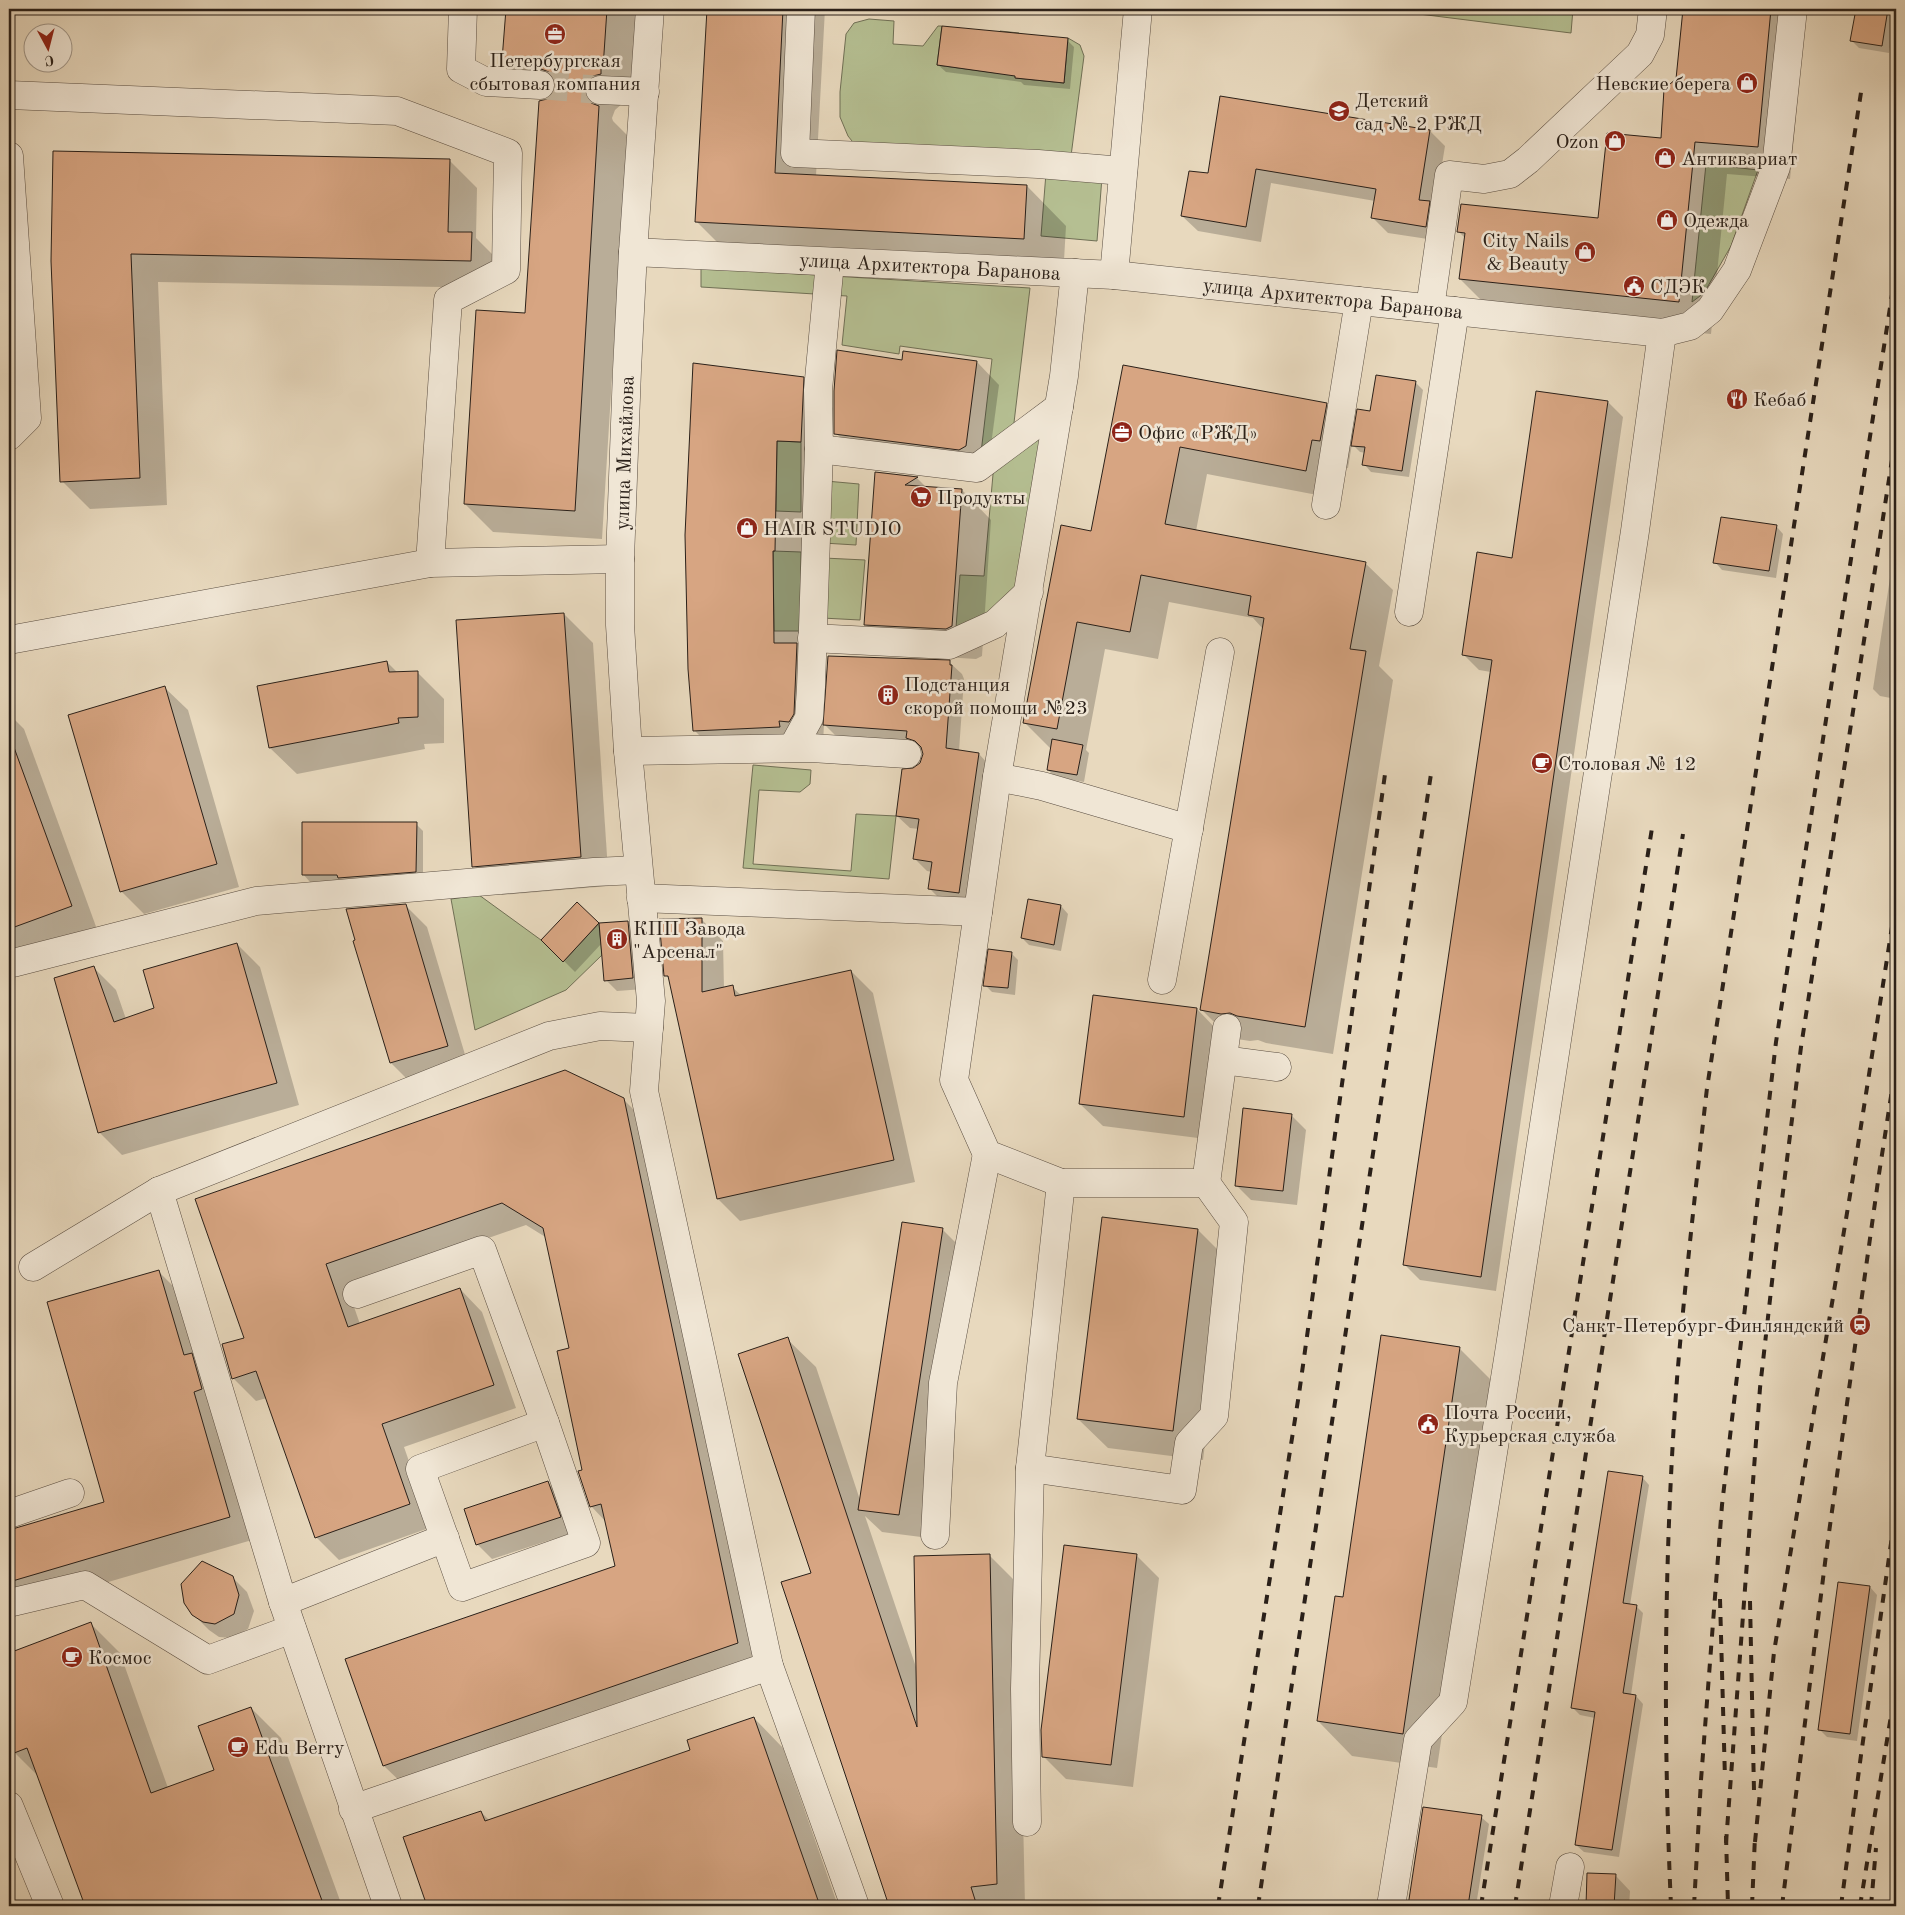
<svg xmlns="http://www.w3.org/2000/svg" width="1905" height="1915" viewBox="0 0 1905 1915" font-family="'Old Standard TT',serif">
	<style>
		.green { fill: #b5bf92; stroke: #707056 }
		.shadow { fill: #0003 }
		.building { fill: #d7a582; stroke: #2a2019 }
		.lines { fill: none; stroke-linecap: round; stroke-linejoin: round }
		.minor-tunnel { stroke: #c2b49d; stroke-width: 28; stroke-dasharray: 28 14; stroke-linecap: butt }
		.minor-casing { stroke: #5a4e42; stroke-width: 29 }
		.minor { stroke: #f0e6d5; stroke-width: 28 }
		.rail { stroke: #2a2019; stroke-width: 4; stroke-dasharray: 9 9; stroke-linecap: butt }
		.labels { text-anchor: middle; stroke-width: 5; stroke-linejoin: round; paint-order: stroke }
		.poi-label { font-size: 20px; fill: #2a2019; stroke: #f0e6d5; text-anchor: start }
		.street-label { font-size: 20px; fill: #2a2019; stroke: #f0e6d5 }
	</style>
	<rect width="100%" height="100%" fill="#e8d9be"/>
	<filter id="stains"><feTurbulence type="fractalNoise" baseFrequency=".004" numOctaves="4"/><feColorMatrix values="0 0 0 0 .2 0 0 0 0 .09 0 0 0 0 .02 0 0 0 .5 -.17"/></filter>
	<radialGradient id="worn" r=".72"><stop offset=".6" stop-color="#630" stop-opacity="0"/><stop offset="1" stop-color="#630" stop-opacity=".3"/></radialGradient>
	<g class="green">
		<path d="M1379 9H1573L1571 33Z"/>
		<path d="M869 19 894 21 893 44 923 46 938 26H942L937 65 996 73 1000 31 1019 33 1016 78 1064 83 1068 38 1080 45 1084 56 1071 156 856 146 848 136 840 117V92L846 34 854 23Z"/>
		<path d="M1706 164 1758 170 1731 246 1704 293 1692 302Z"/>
		<path d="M1046 173 1102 177 1097 241 1041 236Z"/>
		<path d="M701 268 1030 288 1013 431 981 453 992 359 900 346 899 354 842 345 847 296 701 287Z"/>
		<path d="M1045 431 1021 593 991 614 956 628 960 575 984 576 994 463Z"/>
		<path d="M777 441 801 442V512L776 511Z"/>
		<path d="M826 481 859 484 856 545 823 543Z"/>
		<path d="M773 551 801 552V631H774Z"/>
		<path d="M824 558 865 560 860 620 822 618Z"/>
		<path d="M753 765 811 770 810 784 800 792 759 790 753 864 851 871 856 814 896 816 889 879 743 868Z"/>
		<path d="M479 895 541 940 563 962 599 923 602 955 566 990 475 1030 451 899Z"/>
	</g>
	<g class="shadow">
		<path d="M507 9H637L631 96 615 110 612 118 613 121 627 135 602 539 493 532 465 504 526 315 548 100 554 95 556 89 531 87 503 59Z"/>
		<path d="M710 9H825L816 176 1027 186 1066 226 1063 278 736 261 696 221Z"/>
		<path d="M1684 9H1806L1790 179 1727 174 1711 334 1493 312 1460 279 1465 238 1458 231 1599 220 1662 139 1678 80Z"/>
		<path d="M1857 9H1896L1889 53 1859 48 1852 41Z"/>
		<path d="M1067 40 1074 47 1070 89 1024 85 1021 82 946 72 938 65Z"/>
		<path d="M1221 97 1430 131 1445 146 1435 208 1441 241 1388 233 1373 218 1375 201 1271 183 1261 242 1198 231 1182 216 1209 175Z"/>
		<path d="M9 135 31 429 9 432Z"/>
		<path d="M449 160 477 188 476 238 499 261V288L158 282 167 505 90 509 62 481 52 261Z"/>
		<path d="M903 361 977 362 999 385 988 468 858 456 836 433Z"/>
		<path d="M1124 366 1326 404 1355 433 1371 413 1415 382 1423 390 1409 477 1371 472 1364 464 1366 453 1360 452 1352 444 1348 468 1339 467 1333 498 1207 474 1196 531 1365 563 1393 590 1379 666 1393 680 1333 1054 1266 1043 1258 1040 1250 1041 1230 1038 1202 1010 1263 629 1253 618 1169 602 1158 659 1105 649 1086 750 1089 753 1084 782 1055 777 1048 770 1052 750 1024 722 1092 533Z"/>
		<path d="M803 378 833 408 831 471 803 651 828 676 949 662 962 674 964 679 959 751 979 754 991 767 971 905 942 901 929 888 932 872 927 871 915 859 919 829 910 828 897 816 915 769 921 764 924 756 923 751 911 742 837 737 824 724 823 744 724 760 694 730 686 535Z"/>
		<path d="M1608 402 1623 417 1496 1291 1420 1280 1405 1265 1491 672 1479 670 1464 655 1513 559Z"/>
		<path d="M877 473 917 478 927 488 962 490 991 520 982 656 976 659 895 654 866 625Z"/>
		<path d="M1776 526 1783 534 1776 578 1722 570 1715 562Z"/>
		<path d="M1896 539V699L1880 696 1873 689Z"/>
		<path d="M564 614 593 643 609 886 502 895 474 866Z"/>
		<path d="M387 662 398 673 417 672 444 699V743L424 744 425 749 297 774 270 748Z"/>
		<path d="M165 688 188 710 239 887 144 914 121 891Z"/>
		<path d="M9 714 24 729 98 932 9 965Z"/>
		<path d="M416 824 423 831V878L310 882 303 874Z"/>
		<path d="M577 904 599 925 627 922 638 933 644 989 617 991 606 980 602 943 575 972 543 940Z"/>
		<path d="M405 905 427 927 469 1068 413 1085 391 1063Z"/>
		<path d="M1061 906 1068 914 1061 951 1029 945 1022 938Z"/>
		<path d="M701 919 723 941 724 989 732 987 742 996 851 971 873 993 915 1182 740 1221 718 1199 670 980 666 975Z"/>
		<path d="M237 944 260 967 299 1105 122 1155 100 1133 55 978 93 967 116 990 126 1019 156 1009Z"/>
		<path d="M1011 953 1018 960 1015 995 992 992 985 985Z"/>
		<path d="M1197 1009 1219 1032 1206 1139 1103 1126 1080 1104Z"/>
		<path d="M623 1099 646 1122 760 1665 407 1788 384 1766 346 1660 616 1567 606 1522 591 1506 583 1471 570 1349 547 1238 526 1225 347 1287 360 1324 460 1289 482 1312 516 1408 404 1447 432 1527 339 1560 316 1537 267 1398 256 1401 233 1378 246 1339 197 1199Z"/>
		<path d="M1291 1115 1306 1130 1297 1205 1251 1200 1236 1185Z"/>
		<path d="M942 1229 965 1252 921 1537 882 1532 865 1516 917 1670 989 1555 1018 1584 1025 1906H890L783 1583 812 1574 787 1339 816 1367 860 1500Z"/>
		<path d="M1198 1230 1228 1260 1203 1460 1108 1448 1078 1419Z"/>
		<path d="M158 1271 181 1294 252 1540 9 1611V1531L106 1503Z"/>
		<path d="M1459 1348 1494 1383 1437 1768 1352 1756 1318 1721 1344 1598Z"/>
		<path d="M1642 1477 1649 1485 1630 1605 1636 1606 1643 1613 1631 1695 1636 1696 1643 1704 1619 1857 1584 1852 1576 1845 1595 1718 1580 1715 1573 1708Z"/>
		<path d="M548 1483 563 1498 575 1532 492 1559 477 1544Z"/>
		<path d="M1136 1555 1159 1578 1133 1787 1066 1779 1043 1756Z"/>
		<path d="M232 1577 247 1592 254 1611 248 1629 231 1638 219 1637 209 1630 193 1614Z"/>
		<path d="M1870 1587 1877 1595 1857 1741 1827 1737 1820 1730Z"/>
		<path d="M90 1623 120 1653 168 1788 215 1770 251 1708 281 1738 342 1906H86L39 1777 14 1752 9 1737V1654Z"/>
		<path d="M754 1718 783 1748 838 1906H428L405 1838 481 1812 490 1821 692 1751Z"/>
		<path d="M1424 1808 1481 1817 1489 1824 1476 1906H1409Z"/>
		<path d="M1588 1874 1615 1875 1630 1891 1629 1906H1587Z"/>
	</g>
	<g class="building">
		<path d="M506 9H607L603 68H601V74L593 76 587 81 584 89 586 98 591 103 599 106 575 511 464 504 476 310 525 313 539 101 547 99 553 94 556 86 554 78 549 72 541 69 542 63 502 60Z"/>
		<path d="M707 9H783L775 173 1027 185 1024 239 695 222Z"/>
		<path d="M1683 9H1771L1758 147 1695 142 1679 302 1459 279 1465 233 1457 232 1461 204 1598 218 1607 133 1661 138 1664 89 1676 79Z"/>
		<path d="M1856 9H1888L1882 46 1850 41Z"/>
		<path d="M942 26 1068 38 1064 83 1015 78V76L937 65Z"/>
		<path d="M1220 96 1430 130 1419 200 1430 201 1426 227 1371 218 1376 189 1256 169 1246 227 1181 216 1189 171 1208 173Z"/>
		<path d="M53 151 450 159 448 232H472L471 261 131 254 140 478 60 482 51 261Z"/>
		<path d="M837 350 902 360 903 351 977 361 966 446 959 450 834 434V391Z"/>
		<path d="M693 363 804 377 801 442 777 441 775 551H773L774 643H797L794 714 789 722 779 721 780 727 693 731 688 669 685 535Z"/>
		<path d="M1123 365 1327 403 1320 441 1312 440 1306 471 1180 447 1165 524 1366 562 1350 649 1366 651 1305 1027 1237 1016 1230 1013 1221 1014 1200 1010 1264 618 1248 615 1251 596 1141 575 1130 632 1077 622 1057 729 1023 723 1061 525 1091 531Z"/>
		<path d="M1376 375 1416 381 1402 471 1362 465 1365 447 1351 446 1357 409 1370 411Z"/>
		<path d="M1536 391 1608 401 1481 1277 1403 1265 1492 660 1462 655 1477 552 1512 558Z"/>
		<path d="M875 472 918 477 905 485 962 489 952 626 946 629 864 625Z"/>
		<path d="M1721 517 1777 525 1769 571 1713 563Z"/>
		<path d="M564 613 581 857 472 867 456 620Z"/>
		<path d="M828 656 950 660V665H952L946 748 979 753 959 893 928 889 932 862 913 859 919 819 896 816 902 769 913 768 920 763 923 754 921 747 915 741 906 738 907 731 823 725Z"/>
		<path d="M387 661 389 672 418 671V717L398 718 399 723 269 748 257 686Z"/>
		<path d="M165 686 217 864 120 892 68 715Z"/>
		<path d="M1052 739 1083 745 1077 775 1047 770Z"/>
		<path d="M12 742 72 906 9 929V743Z"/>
		<path d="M302 822H417L416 872 338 878 337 875H302Z"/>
		<path d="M1028 899 1061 905 1054 945 1021 938Z"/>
		<path d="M577 902 599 923 628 921 633 978 604 981 599 923 563 962 541 940Z"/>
		<path d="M406 904 448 1046 390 1063 353 941 355 940 346 909Z"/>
		<path d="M702 918V992L733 985 735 996 851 970 894 1160 717 1199 668 976H664L659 919Z"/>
		<path d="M237 943 277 1083 98 1133 54 978 94 966 114 1022 154 1008 143 970Z"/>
		<path d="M988 949 1012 952 1008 988 983 986Z"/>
		<path d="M1093 995 1197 1008 1184 1117 1079 1104Z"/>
		<path d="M565 1070 624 1098 738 1643 383 1766 345 1659 615 1566 601 1504 590 1507 578 1471 582 1470 557 1351 569 1348 543 1228 502 1203 326 1264 348 1327 460 1288 494 1385 382 1424 410 1504 315 1538 256 1371 232 1379 222 1344 244 1338 195 1199Z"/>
		<path d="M1243 1108 1292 1114 1283 1191 1235 1186Z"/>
		<path d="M1102 1217 1198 1229 1173 1431 1077 1419Z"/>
		<path d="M902 1222 943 1228 899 1515 858 1510Z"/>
		<path d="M159 1270 184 1355 192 1353 202 1389 194 1392 230 1517 9 1582V1530L104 1502 47 1302Z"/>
		<path d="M1381 1335 1460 1347 1403 1734 1317 1721 1335 1596 1343 1597Z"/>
		<path d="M788 1337 917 1727 914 1556 990 1554 997 1884 971 1887 977 1906H889L781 1582 811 1573 738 1354Z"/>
		<path d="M1608 1471 1643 1476 1623 1603 1637 1605 1623 1693 1636 1695 1612 1850 1575 1845 1595 1712 1571 1708Z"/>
		<path d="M548 1481 561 1517 476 1545 464 1509Z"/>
		<path d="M1064 1545 1137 1554 1111 1765 1042 1757 1041 1730Z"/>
		<path d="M202 1561 233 1576 239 1595 234 1614 215 1624 203 1622 192 1615 184 1603 181 1584Z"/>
		<path d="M1838 1582 1870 1586 1850 1734 1818 1730Z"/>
		<path d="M91 1622 151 1793 214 1770 198 1726 251 1707 324 1906H85L27 1748 9 1755V1653Z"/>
		<path d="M754 1717 820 1906H427L403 1837 481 1811 485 1821 690 1750 687 1740Z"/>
		<path d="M1423 1807 1482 1815 1468 1906H1408Z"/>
		<path d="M1587 1873 1616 1874 1614 1906H1586Z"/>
	</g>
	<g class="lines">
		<path class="minor-tunnel" d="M540 85 600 90"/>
		<g class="minor-casing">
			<g id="minor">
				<path d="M463 9 461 69 486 82 540 85"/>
				<path d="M650 9 633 252 627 370 620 559V625L628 751 651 1001 644 1091 769 1666 855 1906"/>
				<path d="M801 9 795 153 1038 164 1123 171"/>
				<path d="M600 90 645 92"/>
				<path d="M9 95 397 111 508 153 506 270 448 300 430 563"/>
				<path d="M9 156 27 418 9 436"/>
				<path d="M633 252 1114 275 1662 333 1690 326 1710 310 1737 270 1776 167 1793 9"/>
				<path d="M1114 275 1138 9"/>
				<path d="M1430 308 1449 175 1484 179 1510 174 1528 160 1640 54 1650 35 1653 9"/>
				<path d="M819 449 977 468 1059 407"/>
				<path d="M1326 505 1359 301"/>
				<path d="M1409 612 1455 311"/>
				<path d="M812 638 949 645 995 624 1029 592"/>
				<path d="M9 640 430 563 620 559"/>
				<path d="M793 747 809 718 811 687 819 449 818 390 830 262"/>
				<path d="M628 751 811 748 907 754"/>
				<path d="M997 777 1042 786 1189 829"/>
				<path d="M641 898 978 912 997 777 1064 376 1075 273"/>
				<path d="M978 912 954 1080 987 1154 1061 1183H1206L1234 1222 1214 1416 1189 1443 1182 1490 1030 1468"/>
				<path d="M13 963 256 901 594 872 638 870"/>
				<path d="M1162 980 1220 652"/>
				<path d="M1223 1060 1277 1067"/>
				<path d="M1206 1183 1227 1028"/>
				<path d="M159 1191 283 1602 388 1906"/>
				<path d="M33 1267 159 1191 549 1036 600 1026 649 1028"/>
				<path d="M357 1294 482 1250 545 1423"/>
				<path d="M545 1423 586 1543 462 1587 420 1469Z"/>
				<path d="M9 1514 70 1493"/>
				<path d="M935 1535 943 1383 987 1154"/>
				<path d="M283 1602 445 1538"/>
				<path d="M9 1603 85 1585 208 1660 292 1629"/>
				<path d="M9 1806 50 1906"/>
				<path d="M353 1809 769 1666"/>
				<path d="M1027 1822 1025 1689 1030 1468 1061 1183"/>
				<path d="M1391 1906 1418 1740 1453 1702 1509 1353 1635 531 1662 333"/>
				<path d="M1563 1906 1570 1867"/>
			</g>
		</g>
		<use href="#minor" class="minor"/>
		<g class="rail">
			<path d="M1720 1599 1725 1779"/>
			<path d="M1750 1601 1754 1791"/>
			<path d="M1726 1836 1728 1906"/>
			<path d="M1755 1842 1774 1652 1854 1171 1896 901"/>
			<path d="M1726 1843 1760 1388 1774 1264 1801 1047 1896 434"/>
			<path d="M1218 1906 1299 1394 1386 767"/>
			<path d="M1258 1906 1431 774"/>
			<path d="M1481 1906 1652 828"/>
			<path d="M1515 1906 1683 834"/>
			<path d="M1671 1906C1663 1731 1664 1554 1677 1379 1685 1282 1696 1185 1707 1088L1862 86"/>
			<path d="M1694 1906 1701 1780 1722 1505 1776 1042 1896 269"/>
			<path d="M1752 1906 1755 1836"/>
			<path d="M1782 1906 1827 1547 1879 1174 1896 1064"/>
			<path d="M1841 1906 1861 1755 1896 1508"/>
			<path d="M1860 1906 1896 1685"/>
			<path d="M1871 1906 1876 1848"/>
		</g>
	</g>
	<defs>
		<g id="office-disc" transform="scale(1.125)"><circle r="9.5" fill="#8f2418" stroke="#f0e6d5"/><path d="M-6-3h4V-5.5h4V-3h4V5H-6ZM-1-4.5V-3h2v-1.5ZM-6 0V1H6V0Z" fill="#fff"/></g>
		<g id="shop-disc" transform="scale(1.125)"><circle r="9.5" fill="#8f2418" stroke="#f0e6d5"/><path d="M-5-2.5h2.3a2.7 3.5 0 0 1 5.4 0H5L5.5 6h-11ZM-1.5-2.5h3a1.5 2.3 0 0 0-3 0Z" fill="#fff"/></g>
		<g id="school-disc" transform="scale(1.125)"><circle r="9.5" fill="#8f2418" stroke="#f0e6d5"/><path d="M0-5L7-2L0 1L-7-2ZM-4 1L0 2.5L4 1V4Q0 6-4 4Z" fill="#fff"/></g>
		<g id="civic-disc" transform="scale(1.125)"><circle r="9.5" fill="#8f2418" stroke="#f0e6d5"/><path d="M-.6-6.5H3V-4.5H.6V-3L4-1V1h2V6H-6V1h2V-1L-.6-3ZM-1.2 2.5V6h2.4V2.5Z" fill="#fff"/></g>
		<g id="restaurant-disc" transform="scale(1.125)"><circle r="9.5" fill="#8f2418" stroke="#f0e6d5"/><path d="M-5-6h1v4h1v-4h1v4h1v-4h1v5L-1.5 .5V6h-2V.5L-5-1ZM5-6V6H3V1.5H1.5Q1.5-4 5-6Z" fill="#fff"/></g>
		<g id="supermarket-disc" transform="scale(1.125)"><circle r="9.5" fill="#8f2418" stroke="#f0e6d5"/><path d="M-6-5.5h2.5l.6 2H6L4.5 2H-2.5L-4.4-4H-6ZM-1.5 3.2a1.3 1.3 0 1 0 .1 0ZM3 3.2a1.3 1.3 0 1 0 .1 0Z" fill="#fff"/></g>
		<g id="building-disc" transform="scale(1.125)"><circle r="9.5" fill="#8f2418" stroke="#f0e6d5"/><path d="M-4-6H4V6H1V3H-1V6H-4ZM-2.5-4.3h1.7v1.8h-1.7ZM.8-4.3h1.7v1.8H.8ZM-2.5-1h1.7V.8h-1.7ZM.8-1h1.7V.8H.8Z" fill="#fff"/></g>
		<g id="cafe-disc" transform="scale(1.125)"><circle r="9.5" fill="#8f2418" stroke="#f0e6d5"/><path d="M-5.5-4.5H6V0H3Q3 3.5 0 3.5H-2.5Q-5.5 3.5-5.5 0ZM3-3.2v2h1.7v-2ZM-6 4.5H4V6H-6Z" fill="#fff"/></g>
		<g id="station-disc" transform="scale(1.125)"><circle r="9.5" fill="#8f2418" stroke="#f0e6d5"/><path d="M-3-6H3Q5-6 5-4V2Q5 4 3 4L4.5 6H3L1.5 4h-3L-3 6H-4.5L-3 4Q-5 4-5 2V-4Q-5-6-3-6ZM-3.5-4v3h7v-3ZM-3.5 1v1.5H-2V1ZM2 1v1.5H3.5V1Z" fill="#fff"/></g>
	</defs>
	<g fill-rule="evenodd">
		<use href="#office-disc" x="555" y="34"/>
		<use href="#shop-disc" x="1747" y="83"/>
		<use href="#school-disc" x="1339" y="111"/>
		<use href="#shop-disc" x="1615" y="141"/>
		<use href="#shop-disc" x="1665" y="158"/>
		<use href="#shop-disc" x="1667" y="220"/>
		<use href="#shop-disc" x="1585" y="252"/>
		<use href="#civic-disc" x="1634" y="286"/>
		<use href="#restaurant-disc" x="1737" y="399"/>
		<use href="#office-disc" x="1122" y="432"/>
		<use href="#supermarket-disc" x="921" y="497"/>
		<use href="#shop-disc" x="747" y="528"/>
		<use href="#building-disc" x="888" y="695"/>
		<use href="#cafe-disc" x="1542" y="763"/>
		<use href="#building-disc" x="617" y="939"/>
		<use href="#station-disc" x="1860" y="1325"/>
		<use href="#civic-disc" x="1428" y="1424"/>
		<use href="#cafe-disc" x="72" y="1657"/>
		<use href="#cafe-disc" x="238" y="1747"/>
	</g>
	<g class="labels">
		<g class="poi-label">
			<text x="555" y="67" text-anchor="middle">Петербургская<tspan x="555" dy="23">сбытовая компания</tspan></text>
			<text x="1731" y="90" text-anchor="end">Невские берега</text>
			<text x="1355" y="107">Детский<tspan x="1355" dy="23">сад № 2 РЖД</tspan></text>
			<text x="1599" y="148" text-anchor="end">Ozon</text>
			<text x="1681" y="165">Антиквариат</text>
			<text x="1683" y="227">Одежда</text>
			<text x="1569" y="247" text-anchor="end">City Nails<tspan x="1569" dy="23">&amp; Beauty</tspan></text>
			<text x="1650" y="293">СДЭК</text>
			<text x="1753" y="406">Кебаб</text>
			<text x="1138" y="439">Офис «РЖД»</text>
			<text x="937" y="504">Продукты</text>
			<text x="763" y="535">HAIR STUDIO</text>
			<text x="904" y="691">Подстанция<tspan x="904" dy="23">скорой помощи №23</tspan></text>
			<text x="1558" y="770">Столовая № 12</text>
			<text x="633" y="935">КПП Завода<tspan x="633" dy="23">"Арсенал"</tspan></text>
			<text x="1844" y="1332" text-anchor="end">Санкт-Петербург-Финляндский</text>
			<text x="1444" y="1419">Почта России,<tspan x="1444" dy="23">Курьерская служба</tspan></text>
			<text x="88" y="1664">Космос</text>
			<text x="254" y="1754">Edu Berry</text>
		</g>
		<g class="street-label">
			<text transform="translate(930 266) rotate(3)" y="7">улица Архитектора Баранова</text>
			<text transform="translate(1333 298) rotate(6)" y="7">улица Архитектора Баранова</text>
			<text transform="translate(624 453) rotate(-88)" y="7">улица Михайлова</text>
		</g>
	</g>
	<rect width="1905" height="1915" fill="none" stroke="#e8d9be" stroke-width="30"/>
	<rect x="10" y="10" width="1885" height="1895" fill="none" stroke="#2a2019" stroke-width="2.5"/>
	<rect x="15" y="15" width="1875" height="1885" fill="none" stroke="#2a2019"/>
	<g transform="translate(48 48) rotate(173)"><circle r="24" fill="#f0e6d5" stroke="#a1978a"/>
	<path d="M0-4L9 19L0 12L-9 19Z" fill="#8f2418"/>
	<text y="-8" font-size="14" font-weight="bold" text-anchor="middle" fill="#2a2019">С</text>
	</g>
	<rect width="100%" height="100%" filter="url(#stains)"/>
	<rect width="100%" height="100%" fill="url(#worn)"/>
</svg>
